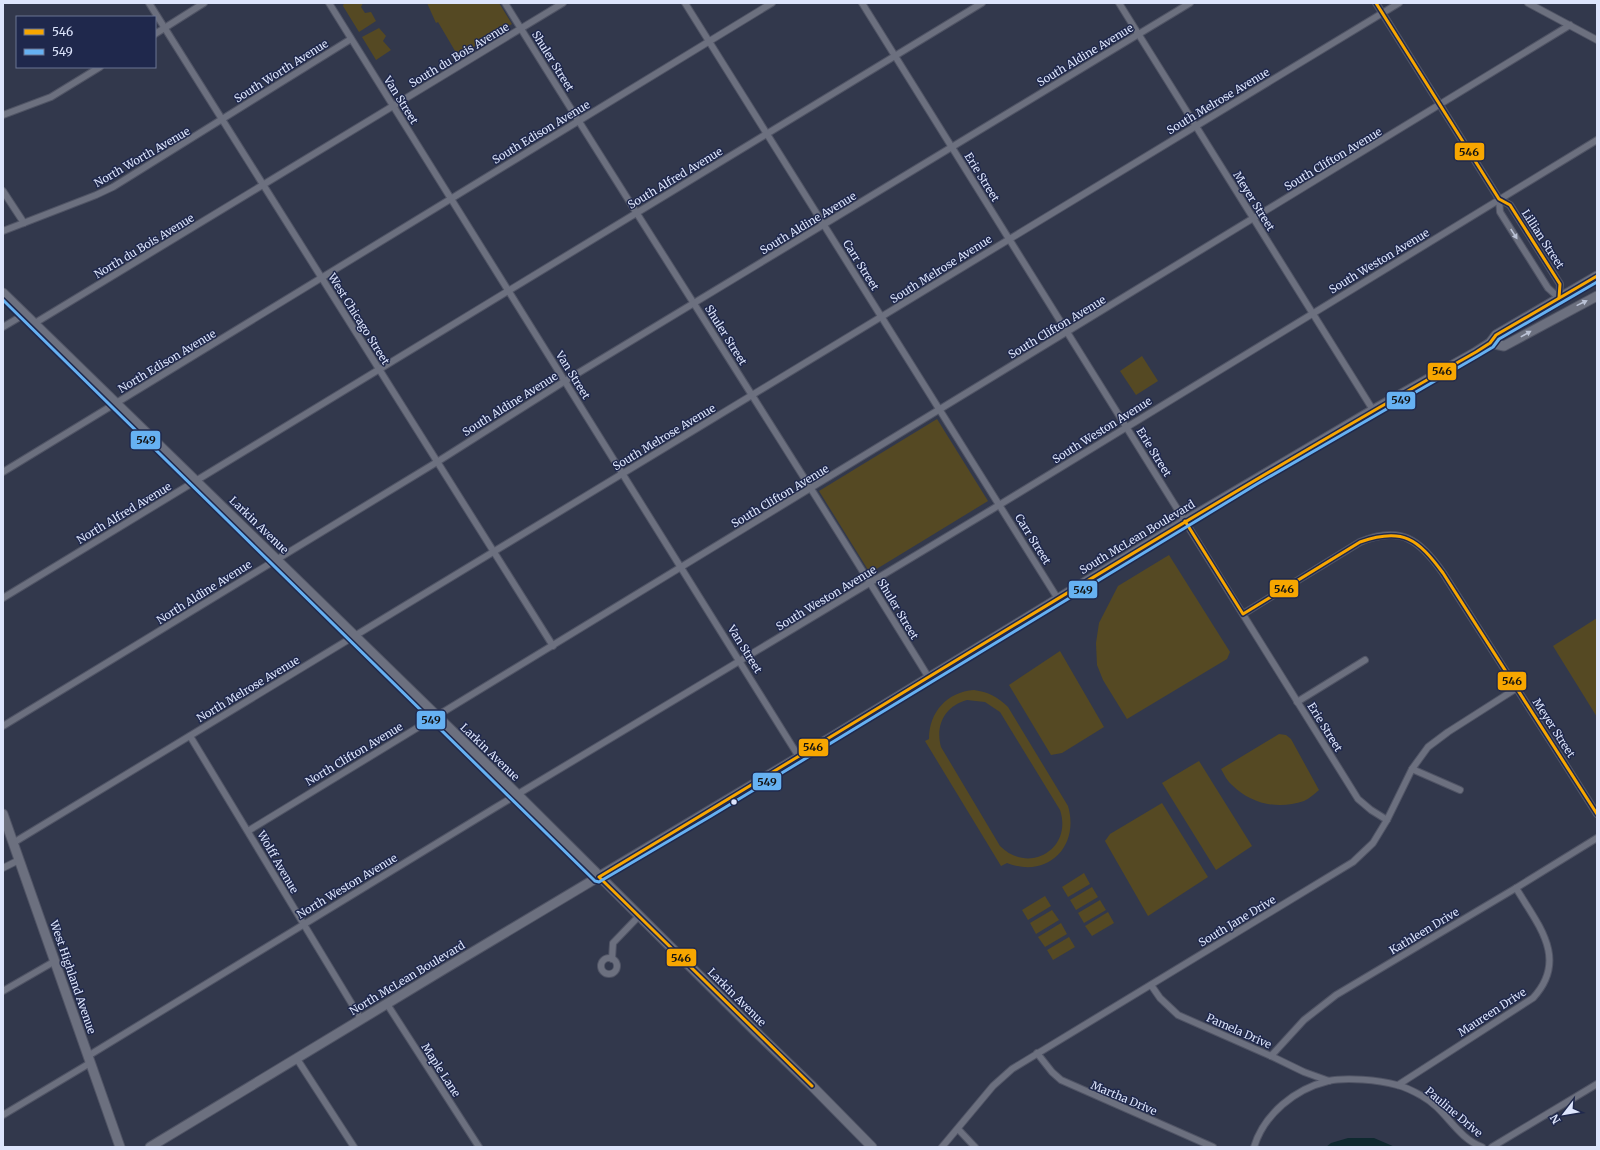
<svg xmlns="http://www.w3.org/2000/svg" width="1600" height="1150" viewBox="0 0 1600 1150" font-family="Merriweather,serif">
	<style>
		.green { fill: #554923; fill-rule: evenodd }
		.water { fill: #0f2930 }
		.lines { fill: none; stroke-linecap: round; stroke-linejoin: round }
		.minor-casing { stroke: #505465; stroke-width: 8 }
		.secondary-casing { stroke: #505465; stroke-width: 11 }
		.minor { stroke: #6c707f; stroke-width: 6 }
		.secondary { stroke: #6c707f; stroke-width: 9 }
		.bus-1-casing { stroke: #1f284c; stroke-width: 6 }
		.bus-2-casing { stroke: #1f284c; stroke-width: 6 }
		.bus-1 { stroke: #f7a600; stroke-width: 3 }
		.bus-2 { stroke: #66b1f2; stroke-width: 3 }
		.oneway { fill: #bbc2d6 }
		.bus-dot { fill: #dde5fc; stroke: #1f284c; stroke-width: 1.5 }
		.labels { text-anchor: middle; stroke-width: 3; stroke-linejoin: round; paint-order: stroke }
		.street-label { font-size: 11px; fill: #dde5fc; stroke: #1f284c }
		.line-badge { stroke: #1f284c; stroke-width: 1.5 }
		.pale-badge-label { font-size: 11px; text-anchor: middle; font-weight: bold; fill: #111 }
	</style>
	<rect width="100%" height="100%" fill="#32384c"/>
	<g class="green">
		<path d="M344 3H363L361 7 365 13 371 12 376 21 359 32 343 6Z"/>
		<path d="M427 3H499L512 24 458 56 438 22 436 23Z"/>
		<path d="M379 28 386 36 383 41 391 50 376 60 362 37Z"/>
		<path d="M1142 356 1158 381 1136 395 1120 371Z"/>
		<path d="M937 419 988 501 870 573 819 491Z"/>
		<path d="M1169 555 1230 652 1227 659 1127 719 1103 680 1097 665 1096 643 1099 623 1118 586Z"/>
		<path d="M1597 618V717L1553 646Z"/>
		<path d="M1060 651 1104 727 1062 753 1051 755 1009 685Z"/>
		<path d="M974 690C988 692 998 697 1008 707L1068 806C1080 847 1047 879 1007 863L1001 866 925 741 929 739C929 712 947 692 974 690ZM967 700 985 702 1000 712 1060 810C1073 849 1029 875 1000 846L941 747C935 725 945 706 967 700Z"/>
		<path d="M1279 734 1286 735 1291 739 1319 790C1314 794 1309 799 1304 801 1278 810 1251 804 1232 785 1227 781 1224 774 1221 769Z"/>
		<path d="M1199 761 1252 846 1216 870 1162 783Z"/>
		<path d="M1162 803 1208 877 1148 916 1105 841 1110 834Z"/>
		<path d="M1084 873 1090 884 1068 897 1062 887Z"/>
		<path d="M1092 887 1098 897 1076 910 1070 900Z"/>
		<path d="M1045 896 1051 906 1028 920 1022 910Z"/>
		<path d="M1100 900 1106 910 1084 923 1078 913Z"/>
		<path d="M1052 910 1059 920 1036 934 1030 923Z"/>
		<path d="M1108 912 1114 923 1092 936 1085 926Z"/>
		<path d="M1061 923 1067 934 1045 947 1038 937Z"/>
		<path d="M1069 937 1075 947 1053 960 1047 950Z"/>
	</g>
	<path class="water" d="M1348 1138H1374L1395 1147H1326L1331 1143Z"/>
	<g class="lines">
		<g class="minor-casing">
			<g id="minor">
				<path d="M149 3 553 646"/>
				<path d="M329 3 799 757"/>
				<path d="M505 3C645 229 790 452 929 678"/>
				<path d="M685 3 1058 599"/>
				<path d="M862 3 1358 799 1371 810 1387 820"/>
				<path d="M1119 3 1373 410"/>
				<path d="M1376 3 1499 199 1510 205 1560 284 1559 298"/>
				<path d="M1528 3 1597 40"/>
				<path d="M155 34 204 3"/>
				<path d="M3 115 51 97 100 67"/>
				<path d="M3 191 24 223"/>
				<path d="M1499 199 1500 212 1548 288 1559 298"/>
				<path d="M3 231 96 195 113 187 351 39"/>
				<path d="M35 323 563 3"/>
				<path d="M3 327 25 314"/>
				<path d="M3 472 772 3"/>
				<path d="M3 598 982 3"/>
				<path d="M1243 614 1360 542C1401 525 1420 540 1443 573L1597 814"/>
				<path d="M1297 702 1365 660"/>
				<path d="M3 726 437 462 565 381 1190 3"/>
				<path d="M190 736 361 1019"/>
				<path d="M1412 769 1460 790"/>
				<path d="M248 831 1570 25"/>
				<path d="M13 843 1399 3"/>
				<path d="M3 868 19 860"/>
				<circle cx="609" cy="966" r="8"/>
				<path d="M612 959 613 943 639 916"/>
				<path d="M1151 985 1160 998 1178 1015 1271 1056 1304 1072 1329 1081"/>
				<path d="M3 991 55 961"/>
				<path d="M387 1004 479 1147"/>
				<path d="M1037 1053 1052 1072 1061 1080 1213 1147"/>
				<path d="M88 1056 493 809 991 510 1597 140"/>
				<path d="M1271 1056 1304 1020 1336 995 1516 888 1597 838"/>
				<path d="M297 1059 354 1147"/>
				<path d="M1398 1085 1533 998C1569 959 1538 925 1516 888"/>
				<path d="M3 1115 90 1063"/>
				<path d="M958 1129 975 1147"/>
				<path d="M942 1147 993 1086 1012 1069 1353 862 1373 843 1387 820 1412 769 1428 747 1448 732 1517 688"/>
				<path d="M1254 1147C1264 1114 1295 1089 1328 1081 1347 1077 1378 1080 1397 1085 1405 1087 1415 1092 1422 1096 1446 1109 1456 1137 1482 1147"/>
				<path d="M1492 1147 1597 1084"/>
			</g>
		</g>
		<g class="secondary-casing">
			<g id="secondary">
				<path d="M3 293 517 794 756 1032 812 1086 872 1147"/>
				<path d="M1490 343 1504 346 1597 296"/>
				<path d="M3 814 120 1147"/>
				<path d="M150 1147 446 968 799 757 1185 521 1373 410 1476 352 1490 343 1496 335 1597 276"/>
			</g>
		</g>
		<use href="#minor" class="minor"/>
		<use href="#secondary" class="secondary"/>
		<g class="bus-1-casing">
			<g id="bus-1">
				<path d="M1376 3 1499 199 1510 205 1560 284 1559 298"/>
				<path d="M1185 521 1243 614 1360 542C1403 527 1418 539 1443 573L1597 814"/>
				<path d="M812 1086 599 877C891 702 1180 520 1476 352L1490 343 1496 335 1597 276"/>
			</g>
		</g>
		<g class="bus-2-casing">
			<path id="bus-2" d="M3 300 595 881 599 882 711 816 1257 484 1478 356 1493 347 1499 339 1597 282"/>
		</g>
		<use href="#bus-1" class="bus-1"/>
		<use href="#bus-2" class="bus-2"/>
	</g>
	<defs><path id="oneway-solid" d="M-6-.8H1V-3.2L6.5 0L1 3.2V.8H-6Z"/></defs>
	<g class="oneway">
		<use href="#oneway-solid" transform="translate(1514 234) rotate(57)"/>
		<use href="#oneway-solid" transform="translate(1582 303) rotate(-26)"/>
		<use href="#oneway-solid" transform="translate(1526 334) rotate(-29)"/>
	</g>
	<circle class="bus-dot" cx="734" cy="802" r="3.5"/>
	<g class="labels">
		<g class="street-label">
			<text transform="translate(459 55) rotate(-31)" y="4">South du Bois Avenue</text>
			<text transform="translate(1085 55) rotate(-31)" y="4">South Aldine Avenue</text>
			<text transform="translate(553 61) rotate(58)" y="4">Shuler Street</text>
			<text transform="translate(281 71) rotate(-32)" y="4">South Worth Avenue</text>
			<text transform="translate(401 100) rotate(58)" y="4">Van Street</text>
			<text transform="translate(1218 101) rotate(-31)" y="4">South Melrose Avenue</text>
			<text transform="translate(541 132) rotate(-31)" y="4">South Edison Avenue</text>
			<text transform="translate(142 157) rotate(-30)" y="4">North Worth Avenue</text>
			<text transform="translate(1333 159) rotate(-31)" y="4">South Clifton Avenue</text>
			<text transform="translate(982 177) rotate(58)" y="4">Erie Street</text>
			<text transform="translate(675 178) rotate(-31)" y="4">South Alfred Avenue</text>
			<text transform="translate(1254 201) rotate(58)" y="4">Meyer Street</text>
			<text transform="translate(808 223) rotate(-31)" y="4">South Aldine Avenue</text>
			<text transform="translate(1543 239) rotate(57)" y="4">Lillian Street</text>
			<text transform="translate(144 246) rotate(-31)" y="4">North du Bois Avenue</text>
			<text transform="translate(1379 261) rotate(-31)" y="4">South Weston Avenue</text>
			<text transform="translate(861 265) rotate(58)" y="4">Carr Street</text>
			<text transform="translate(941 269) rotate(-32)" y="4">South Melrose Avenue</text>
			<text transform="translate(359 319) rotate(58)" y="4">West Chicago Street</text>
			<text transform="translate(1057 327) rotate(-31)" y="4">South Clifton Avenue</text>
			<text transform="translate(726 335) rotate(58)" y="4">Shuler Street</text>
			<text transform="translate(167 361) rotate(-31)" y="4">North Edison Avenue</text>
			<text transform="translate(573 375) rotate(58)" y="4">Van Street</text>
			<text transform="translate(510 404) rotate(-32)" y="4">South Aldine Avenue</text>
			<text transform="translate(1102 430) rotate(-32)" y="4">South Weston Avenue</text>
			<text transform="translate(664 437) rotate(-31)" y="4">South Melrose Avenue</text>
			<text transform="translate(1154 452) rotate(58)" y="4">Erie Street</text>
			<text transform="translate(780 496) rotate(-31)" y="4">South Clifton Avenue</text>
			<text transform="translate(124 513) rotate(-31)" y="4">North Alfred Avenue</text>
			<text transform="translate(259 525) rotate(44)" y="4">Larkin Avenue</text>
			<text transform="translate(1137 537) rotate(-31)" y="4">South McLean Boulevard</text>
			<text transform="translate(1033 539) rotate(58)" y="4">Carr Street</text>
			<text transform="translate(204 592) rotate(-32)" y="4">North Aldine Avenue</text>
			<text transform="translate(826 598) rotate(-31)" y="4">South Weston Avenue</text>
			<text transform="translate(898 609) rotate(59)" y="4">Shuler Street</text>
			<text transform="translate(745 649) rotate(58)" y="4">Van Street</text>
			<text transform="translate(248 689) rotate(-31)" y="4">North Melrose Avenue</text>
			<text transform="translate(1325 727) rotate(58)" y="4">Erie Street</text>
			<text transform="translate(1554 728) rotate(57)" y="4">Meyer Street</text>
			<text transform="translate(490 752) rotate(44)" y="4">Larkin Avenue</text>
			<text transform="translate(354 754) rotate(-31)" y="4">North Clifton Avenue</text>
			<text transform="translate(278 862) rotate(60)" y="4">Wolff Avenue</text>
			<text transform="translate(347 886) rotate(-31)" y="4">North Weston Avenue</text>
			<text transform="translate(1237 921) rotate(-31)" y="4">South Jane Drive</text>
			<text transform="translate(1424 931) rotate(-31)" y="4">Kathleen Drive</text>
			<text transform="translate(73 977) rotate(71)" y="4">West Highland Avenue</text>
			<text transform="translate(407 978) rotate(-31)" y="4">North McLean Boulevard</text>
			<text transform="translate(737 997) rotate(45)" y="4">Larkin Avenue</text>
			<text transform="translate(1492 1012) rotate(-33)" y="4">Maureen Drive</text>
			<text transform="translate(1239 1031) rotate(24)" y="4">Pamela Drive</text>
			<text transform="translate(441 1070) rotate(57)" y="4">Maple Lane</text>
			<text transform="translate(1124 1098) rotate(23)" y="4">Martha Drive</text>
			<text transform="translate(1454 1112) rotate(40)" y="4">Pauline Drive</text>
		</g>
	</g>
	<g class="line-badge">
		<rect x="1454" y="142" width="31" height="19" rx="4" fill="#f7a600"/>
		<rect x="1427" y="362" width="30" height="19" rx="4" fill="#f7a600"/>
		<rect x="1386" y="391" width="30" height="19" rx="4" fill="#66b1f2"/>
		<rect x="130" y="430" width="31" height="20" rx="4" fill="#66b1f2"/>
		<rect x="1269" y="579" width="30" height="19" rx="4" fill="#f7a600"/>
		<rect x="1068" y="580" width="30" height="19" rx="4" fill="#66b1f2"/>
		<rect x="1497" y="671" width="30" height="20" rx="4" fill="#f7a600"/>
		<rect x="416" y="710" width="30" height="20" rx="4" fill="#66b1f2"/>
		<rect x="798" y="738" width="31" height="19" rx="4" fill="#f7a600"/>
		<rect x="752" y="772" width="30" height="19" rx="4" fill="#66b1f2"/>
		<rect x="666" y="948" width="31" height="19" rx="4" fill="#f7a600"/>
	</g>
	<g class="pale-badge-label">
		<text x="1469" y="156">546</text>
		<text x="1442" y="375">546</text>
		<text x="1401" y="404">549</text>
		<text x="146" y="444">549</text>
		<text x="1284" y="593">546</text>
		<text x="1083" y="594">549</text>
		<text x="1512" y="685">546</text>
		<text x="431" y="724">549</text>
		<text x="813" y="751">546</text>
		<text x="767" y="786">549</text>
		<text x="681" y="962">546</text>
	</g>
	<rect width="1600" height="1150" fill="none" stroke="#dde5fc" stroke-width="8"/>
	<rect x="16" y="16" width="140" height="52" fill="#1f284c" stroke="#6b7492"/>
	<rect x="24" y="29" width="20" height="6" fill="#f7a600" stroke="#6b7492"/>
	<text x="52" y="36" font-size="12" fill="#dde5fc">546</text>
	<rect x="24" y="49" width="20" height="6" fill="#66b1f2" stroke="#6b7492"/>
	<text x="52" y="56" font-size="12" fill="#dde5fc">549</text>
	<g transform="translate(1564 1114) rotate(239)" stroke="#1f284c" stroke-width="3" paint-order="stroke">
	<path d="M0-3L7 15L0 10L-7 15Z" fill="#dde5fc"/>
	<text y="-6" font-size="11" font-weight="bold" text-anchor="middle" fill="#dde5fc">N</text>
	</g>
</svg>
